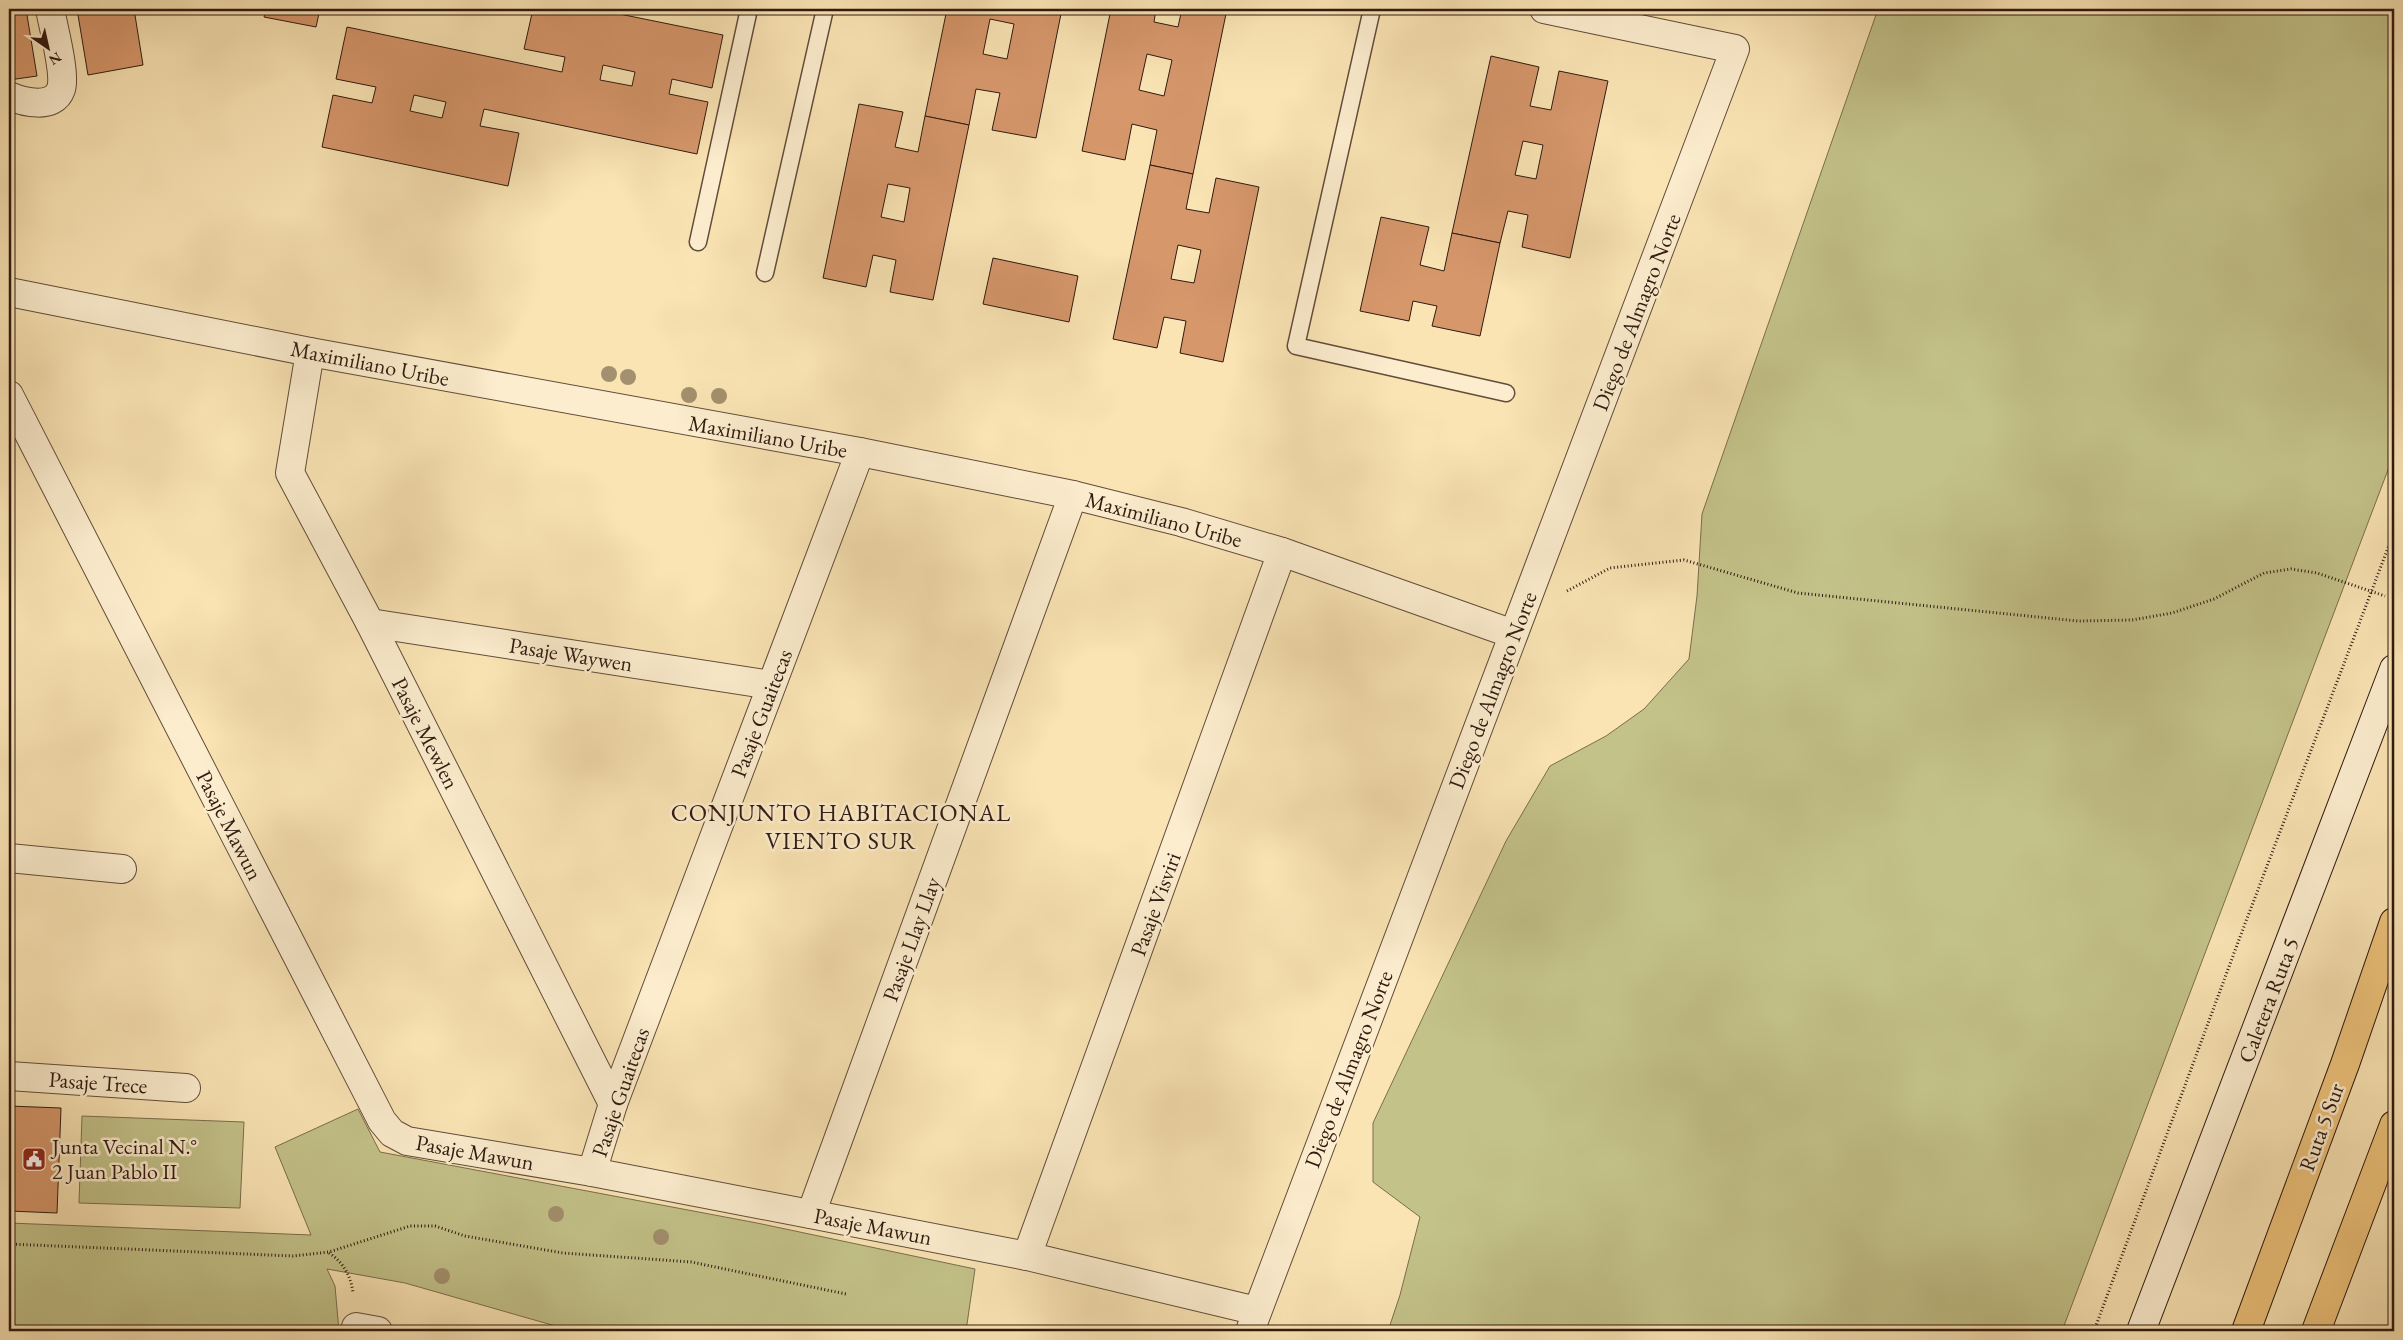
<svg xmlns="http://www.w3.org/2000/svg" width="2403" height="1340" viewBox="0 0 2403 1340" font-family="'EB Garamond',serif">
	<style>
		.green { fill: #c3c289; stroke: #7a6e4d }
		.building { fill: #d6976b; stroke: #301a11; fill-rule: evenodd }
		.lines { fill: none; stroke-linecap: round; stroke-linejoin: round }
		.lane-casing { stroke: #624c3a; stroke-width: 19 }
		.street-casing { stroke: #624c3a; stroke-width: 30 }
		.secondary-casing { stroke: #301a11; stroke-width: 30 }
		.highway-casing { stroke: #301a11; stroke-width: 30 }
		.path { stroke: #301a11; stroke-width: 3; stroke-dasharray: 1 2.5; stroke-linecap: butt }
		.lane { stroke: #fcedce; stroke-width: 16 }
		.street { stroke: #fcedce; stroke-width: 28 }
		.secondary { stroke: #fcedce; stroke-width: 28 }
		.highway { stroke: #edc27a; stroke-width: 28 }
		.tree { fill: #a3906e }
		.labels { text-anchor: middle; stroke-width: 5; stroke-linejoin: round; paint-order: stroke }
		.street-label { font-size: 22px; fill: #301a11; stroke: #fcedce }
		.poi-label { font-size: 22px; fill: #301a11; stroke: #fcedce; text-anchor: start }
		.neighbourhood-label { font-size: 24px; letter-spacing: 1px; fill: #301a11; stroke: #fcedce }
	</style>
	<rect width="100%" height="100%" fill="#fae4b4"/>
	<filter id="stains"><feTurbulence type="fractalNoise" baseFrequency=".004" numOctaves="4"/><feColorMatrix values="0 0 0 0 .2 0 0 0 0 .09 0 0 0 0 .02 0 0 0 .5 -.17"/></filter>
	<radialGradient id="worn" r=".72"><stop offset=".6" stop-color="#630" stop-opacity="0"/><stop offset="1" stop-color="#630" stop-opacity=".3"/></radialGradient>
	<g class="green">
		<path d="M1878 9H2394V454L2062 1331H1388L1400 1295 1420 1217 1373 1182V1123L1506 841 1550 766 1606 736 1644 709 1689 659 1697 596 1702 514Z"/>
		<path d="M358 1109 380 1152 757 1223 975 1269 966 1331H573L405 1283 327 1269 335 1286 339 1331H9V1223L311 1235 275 1147Z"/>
		<path d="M82 1116 244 1122 240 1208 79 1203Z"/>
	</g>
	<g class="building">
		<path d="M9 9H26L37 76 9 80Z"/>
		<path d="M77 9H134L143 65 88 75Z"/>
		<path d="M224 9H250L249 14Z"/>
		<path d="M266 9H320L316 27 264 17Z"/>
		<path d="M533 9H595L723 35 712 88 672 79 669 94 708 102 697 154 484 109 480 126 519 133 508 186 322 147 333 95 372 103 376 87 336 79 347 27 562 72 565 57 524 49ZM603 65 635 72 632 86 600 80ZM414 95 446 102 442 118 410 111Z"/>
		<path d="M947 9H1062L1036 138 992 130 1000 93 976 89 969 125 925 116ZM990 19 1014 24 1007 59 983 54Z"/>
		<path d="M1111 9H1156L1154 22 1178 27 1182 9H1227L1193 174 1150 165 1157 130 1132 124 1125 160 1082 151ZM1147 54 1172 60 1164 96 1139 90Z"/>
		<path d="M1491 56 1539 67 1530 106 1551 110 1559 71 1608 81 1570 258 1522 247 1528 215 1508 211 1500 243 1452 233ZM1523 141 1543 145 1536 179 1515 175Z"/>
		<path d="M859 104 903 112 895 147 918 152 925 116 969 125 933 300 890 292 896 260 873 255 866 287 823 278ZM888 184 910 188 904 222 881 217Z"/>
		<path d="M1150 165 1193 174 1186 209 1209 213 1216 178 1259 187 1223 362 1180 353 1186 321 1164 317 1157 348 1113 339ZM1178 245 1201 250 1194 283 1171 279Z"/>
		<path d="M1381 217 1429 227 1420 265 1444 271 1452 233 1500 243 1480 336 1432 326 1437 306 1413 301 1409 321 1360 311Z"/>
		<path d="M993 258 1078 276 1069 322 983 304Z"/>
		<path d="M9 1106 61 1108 57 1213 9 1211Z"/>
	</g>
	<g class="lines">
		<g class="lane-casing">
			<g id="lane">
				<path d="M1372 9 1296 346 1506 393"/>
				<path d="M698 242 749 9"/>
				<path d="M765 273 825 9"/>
			</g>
		</g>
		<g class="street-casing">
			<g id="street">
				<path d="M9 96C23 102 54 110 61 89 66 74 53 26 50 9"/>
				<path d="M9 292 310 352 860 452 1073 495 1181 522 1282 552 1513 634"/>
				<path d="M310 352 290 473 370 623 613 1104"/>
				<path d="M9 395 382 1121 392 1133 407 1141 592 1172 1027 1256 1257 1311"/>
				<path d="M370 623 771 685"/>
				<path d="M9 858 122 869"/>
				<path d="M9 1076 186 1088"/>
				<path d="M592 1172 613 1104 860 452"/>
				<path d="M811 1214 1073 495"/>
				<path d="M1027 1256 1282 552"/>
				<path d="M356 1327 378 1331"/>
				<path d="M1250 1331 1735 49 1544 9"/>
			</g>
		</g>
		<g class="secondary-casing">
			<path id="secondary" d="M2141 1331 2394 669"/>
		</g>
		<g class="highway-casing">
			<g id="highway">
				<path d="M2246 1331 2345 1064 2394 922"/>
				<path d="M2316 1331 2394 1125"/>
			</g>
		</g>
		<g class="path">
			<path d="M1567 591 1610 568 1684 560 1798 593 2078 621 2132 620 2172 613 2214 599 2264 573 2291 569 2317 573 2385 596"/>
			<path d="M9 1244 293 1256 329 1252 410 1226H435L465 1236 563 1253 691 1262 846 1294"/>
			<path d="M329 1253C343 1262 351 1276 353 1293"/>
			<path d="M2094 1331 2240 937 2394 532"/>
		</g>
		<use href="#lane" class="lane"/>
		<use href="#street" class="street"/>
		<use href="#secondary" class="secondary"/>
		<use href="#highway" class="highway"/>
	</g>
	<g class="tree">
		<circle cx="609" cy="374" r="8"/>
		<circle cx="628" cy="377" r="8"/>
		<circle cx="689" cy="395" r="8"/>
		<circle cx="719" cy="396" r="8"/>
		<circle cx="556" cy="1214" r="8"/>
		<circle cx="661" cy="1237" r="8"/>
		<circle cx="442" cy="1276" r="8"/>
	</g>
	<defs>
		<g id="civic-square" transform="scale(1.25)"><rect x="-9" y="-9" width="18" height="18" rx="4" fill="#8f2418" stroke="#fcedce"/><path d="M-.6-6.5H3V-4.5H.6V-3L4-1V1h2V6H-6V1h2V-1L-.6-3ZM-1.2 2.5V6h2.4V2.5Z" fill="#fff"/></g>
	</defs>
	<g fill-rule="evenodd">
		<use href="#civic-square" x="34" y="1159"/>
	</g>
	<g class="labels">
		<g class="street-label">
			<text transform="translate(1636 312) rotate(-69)" y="8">Diego de Almagro Norte</text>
			<text transform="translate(370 363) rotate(11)" y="8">Maximiliano Uribe</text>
			<text transform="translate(768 436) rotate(10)" y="8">Maximiliano Uribe</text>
			<text transform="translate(1164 519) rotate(15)" y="8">Maximiliano Uribe</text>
			<text transform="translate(571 654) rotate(9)" y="8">Pasaje Waywen</text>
			<text transform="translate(1492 690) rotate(-69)" y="8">Diego de Almagro Norte</text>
			<text transform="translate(761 713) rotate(-69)" y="8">Pasaje Guaitecas</text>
			<text transform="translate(426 733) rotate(63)" y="8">Pasaje Mewlen</text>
			<text transform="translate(230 825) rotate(63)" y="8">Pasaje Mawun</text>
			<text transform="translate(1155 904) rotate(-70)" y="8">Pasaje Visviri</text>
			<text transform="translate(911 939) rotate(-70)" y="8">Pasaje Llay Llay</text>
			<text transform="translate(2268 1000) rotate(-69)" y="8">Caletera Ruta 5</text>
			<text transform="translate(1348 1069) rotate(-69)" y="8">Diego de Almagro Norte</text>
			<text transform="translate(98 1082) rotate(4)" y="8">Pasaje Trece</text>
			<text transform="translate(620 1092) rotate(-71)" y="8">Pasaje Guaitecas</text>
			<text transform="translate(2321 1127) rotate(-70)" y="8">Ruta 5 Sur</text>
			<text transform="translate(475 1152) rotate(10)" y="8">Pasaje Mawun</text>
			<text transform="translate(873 1226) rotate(11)" y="8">Pasaje Mawun</text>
		</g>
		<g class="poi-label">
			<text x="52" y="1154">Junta Vecinal N.°<tspan x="52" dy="25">2 Juan Pablo II</tspan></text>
		</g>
		<g class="neighbourhood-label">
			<text x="841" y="821">CONJUNTO HABITACIONAL<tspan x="841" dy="28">VIENTO SUR</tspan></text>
		</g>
	</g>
	<rect width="2403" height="1340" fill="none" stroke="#fae4b4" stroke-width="30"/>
	<rect x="10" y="10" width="2383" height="1320" fill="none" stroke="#301a11" stroke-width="2.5"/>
	<rect x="15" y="15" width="2373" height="1310" fill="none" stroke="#301a11"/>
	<g transform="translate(48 48) rotate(146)" stroke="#fcedce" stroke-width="4" paint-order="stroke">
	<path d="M0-4L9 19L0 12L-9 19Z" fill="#301a11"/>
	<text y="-8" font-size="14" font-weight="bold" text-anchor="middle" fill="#301a11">N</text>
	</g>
	<rect width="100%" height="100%" filter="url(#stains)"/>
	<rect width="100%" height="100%" fill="url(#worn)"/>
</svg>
